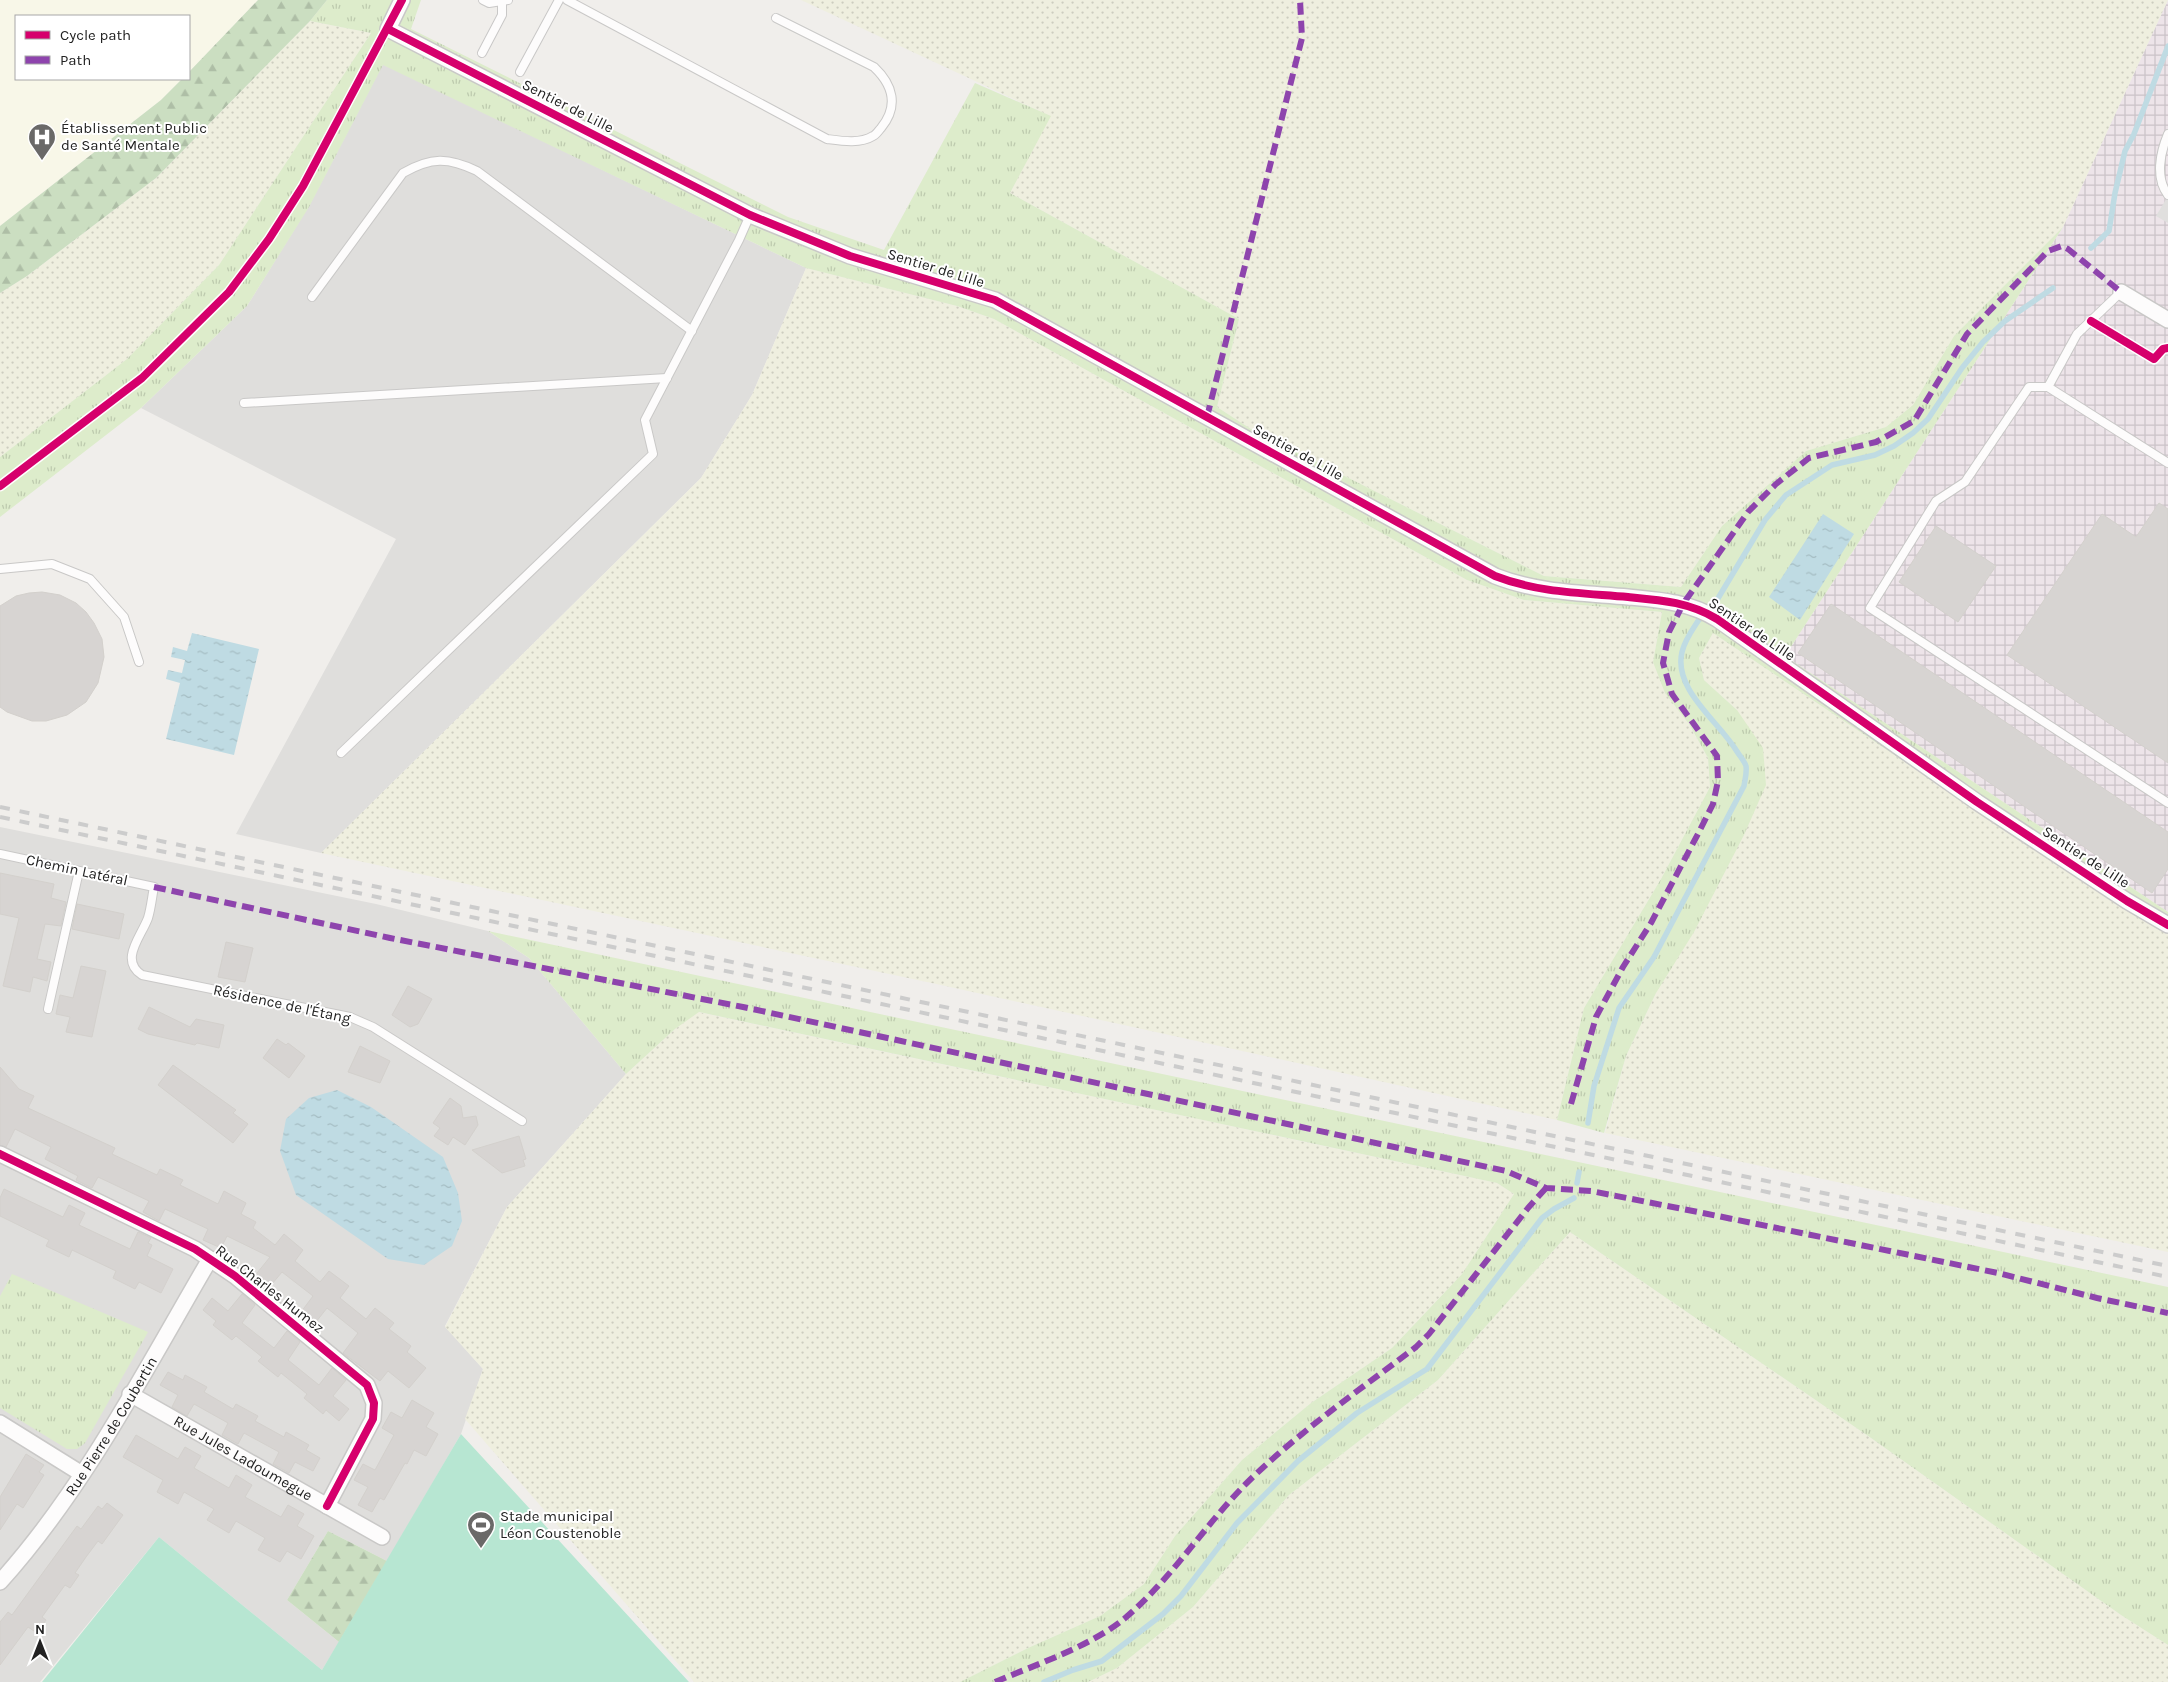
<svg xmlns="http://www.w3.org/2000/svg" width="2168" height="1682" viewBox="0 0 2168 1682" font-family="Karla,sans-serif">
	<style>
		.residential { fill: #dfdedc }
		.industrial { fill: url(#industrial-grid) }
		.education { fill: #f8f7e8 }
		.farmland { fill: url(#farmland-dots) }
		.grass { fill: url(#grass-tufts) }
		.forest { fill: url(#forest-firs) }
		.pitch { fill: #b7e6d2 }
		.parking { fill: #e0dfde }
		.water { fill: url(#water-ripples) }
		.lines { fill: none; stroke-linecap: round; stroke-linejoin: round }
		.stream { stroke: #bfdbe3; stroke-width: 5.5 }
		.building { fill: #d7d4d2; stroke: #d3d0cc }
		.service-casing { stroke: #c9c8c7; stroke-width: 10 }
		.minor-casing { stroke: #c9c8c7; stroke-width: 18 }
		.service { stroke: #fdfcfc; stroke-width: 8 }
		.minor { stroke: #fdfcfc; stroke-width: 15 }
		.rail { stroke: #ccc; stroke-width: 4; stroke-dasharray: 10 10; stroke-linecap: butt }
		.quiet { stroke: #8e44ad; stroke-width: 6; stroke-dasharray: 12 6; stroke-linecap: butt }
		.cycleway-casing { stroke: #fff; stroke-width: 11 }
		.cycleway { stroke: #d6006c; stroke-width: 8 }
		.labels { text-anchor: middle; stroke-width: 4; stroke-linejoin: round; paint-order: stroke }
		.street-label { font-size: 15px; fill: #222; stroke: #fff }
		.poi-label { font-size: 15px; fill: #222; stroke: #fff; text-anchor: start }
	</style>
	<defs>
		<pattern id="industrial-grid" width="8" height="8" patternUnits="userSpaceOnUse" patternTransform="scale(1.25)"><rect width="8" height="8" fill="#ede4e9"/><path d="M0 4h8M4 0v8" fill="none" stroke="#cbc3c8"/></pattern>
		<pattern id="farmland-dots" width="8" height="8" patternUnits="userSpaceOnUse" patternTransform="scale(1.25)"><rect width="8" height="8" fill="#efefdf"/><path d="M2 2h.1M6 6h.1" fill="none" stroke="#cdcdbf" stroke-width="1.8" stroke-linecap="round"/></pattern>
		<pattern id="grass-tufts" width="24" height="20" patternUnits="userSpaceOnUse" patternTransform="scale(1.25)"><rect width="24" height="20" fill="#ddeccb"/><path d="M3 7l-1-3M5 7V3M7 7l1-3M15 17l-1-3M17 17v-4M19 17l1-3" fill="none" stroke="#bdcaae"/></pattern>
		<pattern id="forest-firs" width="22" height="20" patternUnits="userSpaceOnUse" patternTransform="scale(1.25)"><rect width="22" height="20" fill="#cbdec1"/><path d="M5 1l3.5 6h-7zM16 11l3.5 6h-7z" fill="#aebea6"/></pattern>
		<pattern id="water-ripples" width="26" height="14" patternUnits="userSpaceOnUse" patternTransform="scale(1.25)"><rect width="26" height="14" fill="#bfdbe3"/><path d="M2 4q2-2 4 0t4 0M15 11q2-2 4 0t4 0" fill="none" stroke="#a4bcc2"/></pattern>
	</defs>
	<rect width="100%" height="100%" fill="#f0eeeb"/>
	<g class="residential">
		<path d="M383 64 806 268 752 395 701 478 321 853 236 834 396 539 141 408 247 306 309 206Z"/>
		<path d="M0 827 376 904 488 931 529 958 626 1074 507 1207 445 1326 483 1369 461 1434 387 1561 328 1531 287 1600 339 1642 322 1670 159 1537 40 1682H0Z"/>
	</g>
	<path class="industrial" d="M2168 0V912L1785 656 2063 227Z"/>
	<path class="education" d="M0 0H258L189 72V16H16V79H182L161 100 0 226Z"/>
	<g class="farmland">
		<path d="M801 0H2168L2063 227 1954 336 1913 405 1886 427 1806 451 1722 526 1681 587 1544 576 1251 429 1217 407 1239 319 1010 193 1050 116Z"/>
		<path d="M310 21 371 33 219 265 127 359 0 457V293L27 276 156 178Z"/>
		<path d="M806 268 957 306 994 319 1467 580 1524 600 1662 612 1653 662 1708 758 1710 787 1661 879 1584 1008 1557 1120 941 985 321 853 701 478 752 395Z"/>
		<path d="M1713 633 2061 867 2168 932V1252L1605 1133 1626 1056 1656 993 1737 710 1704 680 1699 658Z"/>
		<path d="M698 1012 1497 1183 1514 1194 1462 1274 1392 1348 1311 1403 1242 1460 1175 1536 1144 1584 1100 1616 1028 1648 960 1682H694L465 1419 483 1369 445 1327 507 1207 626 1074 675 1029Z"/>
		<path d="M1570 1232 1871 1438 2121 1615 2168 1645V1682H1088L1117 1668 1193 1607 1289 1495 1438 1380Z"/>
	</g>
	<g class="grass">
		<path d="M327 0H421L411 29 788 217 884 250 975 83 1051 116 1010 193 1239 319 1217 407 1251 429 1544 576 1681 587 1722 526 1806 451 1886 427 1913 405 1954 336 2063 227 1785 656 2168 912V932L2061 867 1713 633 1699 658 1704 680 1737 710 1763 748 1766 785 1744 835 1694 932 1656 993 1626 1056 1604 1133 1557 1120 1584 1008 1661 879 1710 787 1708 758 1689 724 1665 693 1653 662 1662 612 1524 600 1467 580 994 319 957 306 806 268 383 65 309 207 247 306 141 408 0 517V457L127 359 219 265 371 33 310 21Z"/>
		<path d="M488 931 2168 1287V1645L2121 1615 1871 1438 1570 1232 1438 1380 1289 1495 1193 1607 1117 1668 1088 1682H960L1028 1648 1100 1616 1144 1584 1175 1536 1242 1460 1311 1403 1392 1348 1462 1274 1514 1194 1497 1183 699 1012 675 1029 626 1074 529 958Z"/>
		<path d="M12 1274 148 1332 85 1443 77 1449H67L0 1408V1296Z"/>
	</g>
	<g class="forest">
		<path d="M258 0H327L310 21 156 178 27 276 0 293V226L161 100 182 79H189V72Z"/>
		<path d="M328 1531 387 1561 339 1642 287 1600Z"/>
	</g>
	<path class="pitch" d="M461 1434 689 1682H42L159 1537 322 1670Z"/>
	<path class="parking" d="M2168 196V223L2156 216Z"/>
	<g class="water">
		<path d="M1823 514 1854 534 1800 620 1769 597Z"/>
		<path d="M192 633 259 649 234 755 166 739 180 683 166 679 168 670 182 673 185 660 171 657 173 647 187 651Z"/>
		<path d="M337 1090 371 1107 443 1157 458 1193 462 1221 452 1246 424 1265 388 1259 296 1195 280 1151 286 1119 309 1098Z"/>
	</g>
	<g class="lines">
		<g class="stream">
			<path d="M2091 248 2109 231 2115 193 2125 151 2134 134 2168 46"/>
			<path d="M1714 605 1765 520 1786 495 1832 465 1875 455 1894 446 1913 433 1928 419 1962 368 1983 342 2005 321 2053 288"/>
			<path d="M1588 1123 1594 1086 1619 1008 1654 957 1744 786C1745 779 1747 773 1746 766 1744 760 1739 755 1736 750 1718 721 1673 689 1682 652 1685 639 1693 629 1700 618"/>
			<path d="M1577 1183 1579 1172"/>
			<path d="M1044 1682 1073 1670 1102 1661 1163 1614 1181 1596 1237 1523 1298 1461 1357 1413 1427 1369 1542 1218 1554 1209 1574 1198"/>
		</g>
	</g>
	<g class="building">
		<path d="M2159 503 2168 509V763L2007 655 2102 514 2136 537Z"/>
		<path d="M1936 526 1996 566 1958 622 1899 582Z"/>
		<path d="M42 592 60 595 76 603 86 612 94 623 102 639 104 657 98 683 86 702 67 715 46 721H32L7 712 0 707V606L16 596 29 593Z"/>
		<path d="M1831 604 2168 832V869L2152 893 1798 653Z"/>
		<path d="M0 873 54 884 51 898 66 902 61 926 45 924 37 959 51 962 47 981 33 977 30 992 3 986 19 918 0 914Z"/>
		<path d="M77 904 124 914 119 939 72 929Z"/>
		<path d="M226 942 253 948 245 982 218 977Z"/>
		<path d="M81 966 106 971 92 1037 66 1032 70 1017 56 1014 60 995 73 998Z"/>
		<path d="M408 986 432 999 418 1024 410 1027 392 1015Z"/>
		<path d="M149 1007 190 1027 196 1019 224 1025 219 1048 197 1043 195 1045 148 1034 138 1029Z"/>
		<path d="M277 1039 286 1045 288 1043 305 1056 289 1078 263 1058Z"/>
		<path d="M360 1046 390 1061 380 1083 348 1072Z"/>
		<path d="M173 1065 236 1110 233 1113 248 1124 233 1143 158 1085Z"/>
		<path d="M0 1067 19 1089 34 1096 28 1108 115 1148 112 1154 157 1175 160 1169 183 1180 180 1185 218 1204 224 1191 246 1203 241 1214 256 1222 253 1228 275 1245 284 1234 303 1250 295 1261 320 1282 329 1271 349 1286 340 1298 366 1319 375 1308 394 1323 389 1329 411 1346 407 1352 426 1368 409 1388 388 1371 380 1381 343 1353 358 1333 327 1308 312 1327 298 1316 313 1296 282 1272 267 1290 254 1279 253 1278 270 1257 227 1236 221 1248 203 1240 208 1229 165 1209 159 1221 143 1212 149 1201 98 1177 92 1188 76 1180 78 1176 45 1159 51 1147 15 1129 6 1147 0 1145Z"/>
		<path d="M450 1098 461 1106 463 1118 476 1116 478 1125 465 1145 453 1137 448 1145 434 1136 440 1128 433 1123Z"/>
		<path d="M519 1136 526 1159 523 1160 525 1166 502 1173 472 1150Z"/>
		<path d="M4 1189 63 1217 69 1205 85 1213 79 1225 130 1249 138 1232 151 1238 148 1243 152 1245 147 1256 173 1269 161 1293 139 1282 135 1289 113 1278 116 1271 72 1250 69 1257 46 1246 49 1240 0 1216V1198Z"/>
		<path d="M242 1294 255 1305 242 1323 274 1348 287 1331 300 1342 288 1360 319 1385 332 1368 346 1380 333 1396 349 1409 339 1421 326 1410 323 1414 304 1398 307 1394 281 1373 278 1377 258 1361 262 1357 236 1336 232 1340 213 1325 216 1321 203 1310 212 1298 228 1311Z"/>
		<path d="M168 1372 183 1380 185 1375 207 1387 204 1392 233 1409 236 1404 258 1416 255 1421 284 1437 286 1432 309 1445 306 1450 320 1458 313 1471 295 1462 289 1473 273 1464 279 1452 244 1433 238 1444 222 1435 228 1423 194 1404 187 1416 172 1407 178 1395 160 1385Z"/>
		<path d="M412 1400 434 1413 426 1427 438 1434 426 1456 414 1450 407 1464 405 1463 384 1500 380 1498 372 1512 358 1505 368 1487 354 1480 363 1464 375 1470 394 1435 382 1428 391 1412 402 1418Z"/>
		<path d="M136 1435 178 1459 185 1447 201 1456 194 1468 229 1488 236 1475 252 1485 245 1497 281 1517 288 1505 304 1514 297 1526 314 1536 301 1559 287 1551 280 1562 258 1550 265 1538 236 1521 229 1533 207 1520 214 1509 184 1492 178 1504 157 1492 163 1480 123 1457Z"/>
		<path d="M26 1454 44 1465 39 1472 44 1475 23 1508 17 1504 0 1530V1497Z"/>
		<path d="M107 1503 123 1515 102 1544 98 1541 86 1557 75 1573 79 1575 70 1588 65 1585 42 1617 46 1620 37 1633 28 1627 0 1665V1622L8 1612 12 1615 77 1526 81 1529 98 1506 102 1509Z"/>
	</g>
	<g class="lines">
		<g class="service-casing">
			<g id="service">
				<path d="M483 0 489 3 508 0"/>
				<path d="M567 0 827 139C842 141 860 144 873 136 876 135 879 130 881 128 899 106 893 85 874 67L776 18"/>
				<path d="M482 53 502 15V1"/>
				<path d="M520 72 559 0"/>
				<path d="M2168 134C2160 153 2155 178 2168 195"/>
				<path d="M2121 292 2077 334 2048 387 2168 463"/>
				<path d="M312 297 403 173C431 157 448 157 477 171L692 331"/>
				<path d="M2048 387H2029L1965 482 1936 501 1870 608 2168 803"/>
				<path d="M244 403 667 378"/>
				<path d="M0 569 52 564 90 579 124 617 139 662"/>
				<path d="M341 753 653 454 645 420 739 240 750 215"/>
				<path d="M0 854 154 887C152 897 151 908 148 918 141 937 119 960 142 975L350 1017 373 1027 522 1121"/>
				<path d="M48 1009 79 871"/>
			</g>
		</g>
		<g class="minor-casing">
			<g id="minor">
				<path d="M402 0 388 29 750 215 850 256 995 300 1495 576C1538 593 1584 593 1628 597 1660 600 1689 602 1717 619L1977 802 2127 901 2168 925"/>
				<path d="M2121 292 2168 320"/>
				<path d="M0 1154 195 1249 235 1276 367 1385 374 1403 373 1419 327 1506"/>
				<path id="s1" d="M130 1394 382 1537"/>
				<path d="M0 1423 82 1474"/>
				<path id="s2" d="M0 1582C85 1488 146 1368 210 1259"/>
			</g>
		</g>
		<use href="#service" class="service"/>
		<use href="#minor" class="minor"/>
		<g class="rail">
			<path d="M0 807 2168 1266"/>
			<path d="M0 817 2168 1277"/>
		</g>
		<g class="quiet">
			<path d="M1207 417 1302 38 1300 0"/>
			<path d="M154 887 390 938 743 1007 1506 1171 1546 1188 1591 1191 1698 1212 1998 1273 2097 1298 2168 1313"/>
			<path d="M1571 1104 1596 1017 1623 967 1651 923 1699 832 1713 804 1718 781 1717 756 1672 694 1663 663 1669 632 1683 604 1748 512 1776 484 1809 458 1876 442 1914 421 1967 334 2048 251 2062 246 2068 249 2121 292"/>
			<path d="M995 1682C1037 1664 1089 1647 1124 1619 1175 1576 1208 1519 1256 1474 1306 1427 1362 1388 1416 1347L1429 1334 1528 1208 1546 1188"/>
		</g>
		<g class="cycleway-casing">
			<g id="cycleway">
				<path d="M388 29 750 215 850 256 995 300 1495 576C1538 593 1584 593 1628 597 1660 600 1689 602 1717 619L1977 802 2127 901 2168 925"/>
				<path d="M2091 321 2154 359 2163 349 2168 348"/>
				<path d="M0 486 142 378 229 292 269 239 303 186 402 0"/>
				<path d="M0 1154 195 1249 235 1276 367 1385 374 1403 373 1419 327 1506"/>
			</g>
		</g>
		<use href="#cycleway" class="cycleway"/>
	</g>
	<defs>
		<g id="hospital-pin" transform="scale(1.4375)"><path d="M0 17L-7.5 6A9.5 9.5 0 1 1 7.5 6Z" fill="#6a6968" stroke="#fff"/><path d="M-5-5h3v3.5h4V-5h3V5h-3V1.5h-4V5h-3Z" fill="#fff"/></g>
		<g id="stadium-pin" transform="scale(1.4375)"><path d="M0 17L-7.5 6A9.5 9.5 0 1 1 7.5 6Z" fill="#6a6968" stroke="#fff"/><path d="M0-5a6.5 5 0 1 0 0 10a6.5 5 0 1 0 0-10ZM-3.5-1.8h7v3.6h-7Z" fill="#fff"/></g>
	</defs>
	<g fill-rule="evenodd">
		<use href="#hospital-pin" x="42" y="137"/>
		<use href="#stadium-pin" x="481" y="1525"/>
	</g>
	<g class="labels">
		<g class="street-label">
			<text transform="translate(568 106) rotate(27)" y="5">Sentier de Lille</text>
			<text transform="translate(936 268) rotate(17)" y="5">Sentier de Lille</text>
			<text transform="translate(1298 452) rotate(29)" y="5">Sentier de Lille</text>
			<text transform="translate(1752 629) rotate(34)" y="5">Sentier de Lille</text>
			<text transform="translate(2086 857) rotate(33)" y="5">Sentier de Lille</text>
			<text transform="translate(77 870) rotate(12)" y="5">Chemin Latéral</text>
			<text transform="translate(282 1004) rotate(12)" y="5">Résidence de l'Étang</text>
			<text transform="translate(270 1289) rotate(38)" y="5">Rue Charles Humez</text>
			<text dy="5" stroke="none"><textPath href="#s2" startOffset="192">Rue Pierre de Coubertin</textPath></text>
			<text dy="5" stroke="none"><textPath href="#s1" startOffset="130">Rue Jules Ladoumegue</textPath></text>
		</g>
		<g class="poi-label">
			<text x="61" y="133">Établissement Public<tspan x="61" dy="17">de Santé Mentale</tspan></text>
			<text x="500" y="1521">Stade municipal<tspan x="500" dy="17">Léon Coustenoble</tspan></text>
		</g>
	</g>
	<rect x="15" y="15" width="175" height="65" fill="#ffffff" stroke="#a7a7a7"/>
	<rect x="25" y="31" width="25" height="8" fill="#d6006c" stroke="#a7a7a7"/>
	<text x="60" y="40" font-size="15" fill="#222222">Cycle path</text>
	<rect x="25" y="56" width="25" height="8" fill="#8e44ad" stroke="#a7a7a7"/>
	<text x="60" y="65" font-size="15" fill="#222222">Path</text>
	<g transform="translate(40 1642)" stroke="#ffffff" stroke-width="4" paint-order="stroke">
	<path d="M0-4L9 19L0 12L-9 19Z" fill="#222222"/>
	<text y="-8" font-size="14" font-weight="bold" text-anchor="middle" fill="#222222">N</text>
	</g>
</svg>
